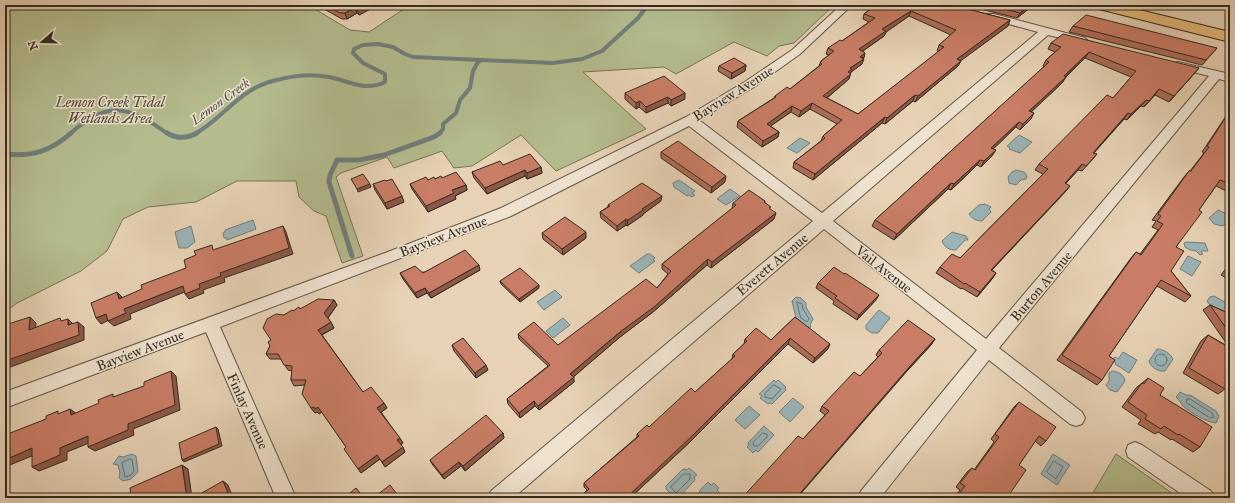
<svg xmlns="http://www.w3.org/2000/svg" width="1235" height="503" viewBox="0 0 1235 503" font-family="'IM FELL Great Primer',serif">
	<style>
		.green { fill: #b4bc8e; stroke: #747457 }
		.water { fill: #9bb5b9; stroke: #717e7c }
		.lines { fill: none; stroke-linecap: round; stroke-linejoin: round }
		.shore { stroke: #67706c; stroke-width: 1 }
		.stream-far1 { stroke: #717e7c; stroke-width: 4 }
		.stream { stroke: #717e7c; stroke-width: 5 }
		.minor-casing { stroke: #605545; stroke-width: 2 }
		.primary-casing { stroke: #332b20; stroke-width: 2 }
		.minor { fill: #efe2cf; fill-rule: evenodd }
		.primary { fill: #e4b97a; fill-rule: evenodd }
		.wall { fill: #ad6c58; stroke: #332b20; fill-rule: evenodd }
		.shaded-wall { fill: #8d5847; stroke: #332b20 }
		.building { fill: #c97d66; stroke: #332b20; fill-rule: evenodd }
		.labels { text-anchor: middle; stroke-width: 3; stroke-linejoin: round; paint-order: stroke }
		.far-water-label { font-size: 13px; font-style: italic; fill: #4d4e46; stroke: #efe2cf }
		.street-label { font-size: 14px; fill: #332b20; stroke: #efe2cf }
		.park-label { font-size: 14px; font-style: italic; fill: #4d4836; stroke: #efe2cf }
	</style>
	<rect width="100%" height="100%" fill="#e7d2b5"/>
	<filter id="stains"><feTurbulence type="fractalNoise" baseFrequency=".005" numOctaves="4"/><feColorMatrix values="0 0 0 0 .2 0 0 0 0 .09 0 0 0 0 .02 0 0 0 .5 -.17"/></filter>
	<radialGradient id="worn" r=".72"><stop offset=".6" stop-color="#630" stop-opacity="0"/><stop offset="1" stop-color="#630" stop-opacity=".3"/></radialGradient>
	<g class="green">
		<path d="M5 5H308L350 30 369 32 410 5H834L794 43 779 46 767 56 734 42 676 74 664 67 583 72 646 129 556 171 521 135 472 166 454 168 442 151 394 168 387 157 341 173 336 177 363 256 342 263 326 216 314 211 299 197 296 181H237L196 202 148 207 123 219 107 251 81 271 17 303 5 312Z"/>
		<path d="M1116 454 1179 498H1090Z"/>
	</g>
	<g class="water">
		<path d="M1019 135 1032 142 1020 153 1009 149 1010 148 1007 146Z"/>
		<path d="M800 138 810 143 797 153 787 148Z"/>
		<path d="M1016 170 1024 172 1027 176 1026 179 1021 180 1016 185 1009 183 1008 177 1012 172Z"/>
		<path d="M679 180 695 191 692 193 695 195 692 197 689 195 687 196 674 187 673 183Z"/>
		<path d="M730 189 740 196 726 205 717 199Z"/>
		<path d="M985 204 991 207 989 209 991 212 982 221C977 221 972 219 969 214L979 205Z"/>
		<path d="M1218 210 1227 214 1228 220 1223 226 1214 224 1209 218Z"/>
		<path d="M253 220 256 229 227 240V238H224L223 233 225 232V230Z"/>
		<path d="M191 226 195 242 187 248H179L175 232Z"/>
		<path d="M952 232 966 236 968 240H965L956 250C949 250 945 248 942 241Z"/>
		<path d="M1186 242 1205 243 1208 251H1201L1203 254 1200 255 1196 251 1190 250 1185 247 1184 243Z"/>
		<path d="M647 254H650L655 258 653 260 655 261 639 273 630 266Z"/>
		<path d="M1188 256 1201 262 1192 276 1180 269Z"/>
		<path d="M555 290 562 297 544 310 537 302Z"/>
		<path d="M1214 296 1230 305V316L1209 304 1207 301 1210 297Z"/>
		<path d="M796 297 801 298 806 303V307L813 319 810 325 811 327 804 328 796 318 792 301Z"/>
		<path d="M879 310 890 318 878 333H872L866 329V325Z"/>
		<path d="M563 318 570 325 553 338 546 331Z"/>
		<path d="M1157 349C1163 349 1170 353 1173 359L1165 371C1159 372 1151 368 1149 361Z"/>
		<path d="M1123 352 1137 360 1129 373 1115 364 1116 363 1112 360 1115 357 1118 359Z"/>
		<path d="M1113 371C1119 372 1124 375 1125 381L1117 392 1110 390 1106 385 1109 381V373Z"/>
		<path d="M774 380 776 382 778 380 786 387 785 388 786 390 772 404 770 403 768 404 760 398 762 396 759 394Z"/>
		<path d="M1180 392 1186 395H1190L1216 411 1219 416 1216 423C1206 422 1193 414 1184 407 1181 404 1180 400 1176 397Z"/>
		<path d="M793 398 804 407 790 422 779 412Z"/>
		<path d="M749 406 760 415 745 429 735 420Z"/>
		<path d="M764 426 774 435 758 452 756 450 753 453 747 447 749 445 748 443Z"/>
		<path d="M132 454 136 456 138 472 131 479 123 481 119 478 120 473 118 465 113 464 119 456 123 457Z"/>
		<path d="M1053 454 1070 465 1057 485 1041 474Z"/>
		<path d="M689 468 697 475 694 477 695 480 678 498H675L666 489V486L683 469 687 470Z"/>
		<path d="M708 482 711 485 714 483 719 488 717 490 720 493 715 498H698L700 490Z"/>
	</g>
	<g class="lines">
		<g class="shore">
			<path d="M797 302 802 304 803 309 809 319 807 322 801 318Z"/>
			<circle cx="1161" cy="360" r="6"/>
			<path d="M774 385 781 389 772 399 765 397V394Z"/>
			<path d="M1187 399H1190L1212 413 1214 417 1210 418 1187 403Z"/>
			<path d="M763 433 767 434V437L758 446H754L753 443Z"/>
			<path d="M130 459 132 460 134 471 131 475 125 477 122 463Z"/>
			<path d="M1054 461 1063 467 1056 479 1047 472Z"/>
			<path d="M684 474H690V479L676 493 671 487Z"/>
		</g>
		<g class="stream-far1">
			<path d="M70 134C108 99 129 106 168 134"/>
			<path d="M195 134C228 115 239 87 281 79 297 75 314 74 329 77 349 81 365 92 385 82V74L363 63 353 53 354 49 363 45 378 44 393 47 405 54 413 57 553 63 582 59 602 51 638 18 648 5"/>
			<path d="M439 134 443 129V124L456 113 460 100 470 88 473 71 478 62 482 60"/>
		</g>
		<g class="stream">
			<path d="M167 133C177 139 186 139 197 133"/>
			<path d="M5 154C32 157 51 151 71 133"/>
			<path d="M352 256 329 182 330 175 337 160H359L384 155 434 137 440 133"/>
		</g>
		<g class="minor-casing">
			<g id="minor">
				<path d="M841 5H852L800 54 754 87 699 120 822 213 1038 32 986 18 985 16 986 14H994L1085 38 1087 40 1081 43 1048 35 833 221 986 339 1209 76 1174 67 1172 65 1174 63 1178 62 1230 74V82L1219 79 999 348 1082 412 1085 418 1082 424 1076 426 1070 424 989 360 880 498H858L861 491 977 350 824 229 513 498H488L491 491 813 221 689 126 511 216 220 327 296 498H276L206 332 5 408V392L385 253 501 208 686 117 746 81 792 50Z"/>
				<path d="M1135 442 1142 445 1211 491 1214 498H1187L1128 457 1126 451 1128 445Z"/>
			</g>
		</g>
		<g class="primary-casing">
			<path id="primary" d="M1092 5H1119L1230 32V42L1095 8Z"/>
		</g>
		<use href="#minor" class="minor"/>
		<use href="#primary" class="primary"/>
	</g>
	<g class="wall">
		<path d="M322 5H378L359 15 357 13 347 19H342L324 9Z"/>
		<path d="M873 5H952L1010 20 1008 26 961 60 958 66 915 102 913 101 885 124 882 123 813 180 793 168 794 162 821 141 823 136 837 124 810 109 799 117 791 112 770 126 779 132 778 137 762 147 737 127 738 121 774 98 775 96 790 89 819 66 821 61 829 55 826 54 828 48 842 41 869 22 863 19 864 14 874 6ZM909 16 951 35 939 45 937 51 939 52 858 114 827 98 849 79 851 72 862 64 863 58V51L884 36 886 32Z"/>
		<path d="M964 5H1033L1031 7 1017 18Z"/>
		<path d="M1174 5H1190L1188 8Z"/>
		<path d="M1073 26 1217 48 1202 65 1069 32Z"/>
		<path d="M1051 43 1199 68 1169 102 1155 95 1144 107 1141 106 1127 120 1124 119 1094 153 1097 154 1092 160 1082 171 1078 170 1066 183V191L992 270 996 273 992 279 977 297 962 288 961 289 936 273 940 267 960 258 1043 174 1035 170 1039 164 1113 98 1131 77 1085 58 1066 77 1062 83 1031 112V119L1020 130 1016 127 993 149 992 156 981 167 977 165 951 190 948 189 894 240 872 226 875 220 1044 67 1043 66 1046 60 1055 52 1048 49Z"/>
		<path d="M1230 55V73L1228 72V57Z"/>
		<path d="M746 65 745 71 731 79 718 71 719 66Z"/>
		<path d="M1230 81V186L1226 191 1216 186 1199 210 1176 247 1171 271 1191 296 1185 302 1157 286 1109 356 1102 380 1097 385 1057 360 1131 258 1136 252 1140 254 1158 230 1152 227 1156 221 1152 220 1184 177 1189 171H1190L1204 153 1202 152 1228 113V83Z"/>
		<path d="M625 93 685 99 671 106 668 103 646 113 639 107 636 109 625 99Z"/>
		<path d="M661 152 725 182 711 193 661 158Z"/>
		<path d="M503 165 541 167 542 173 527 179 525 176 487 194 474 178 472 172Z"/>
		<path d="M442 178 466 185 467 190 455 196 456 199 428 212 412 189 410 184 428 180Z"/>
		<path d="M373 184 404 202 387 209 375 190Z"/>
		<path d="M661 201 643 214V215L627 226 626 225 617 231 601 218 600 212 608 207V205Z"/>
		<path d="M765 201V203L774 219 711 268 707 265 653 312 620 337 573 377 574 382 539 410 535 406 520 418 508 404 507 399 548 366 519 339 518 334 558 345 657 288 668 274 662 269V264L732 209 733 203Z"/>
		<path d="M542 233 586 238 563 255 543 239Z"/>
		<path d="M1230 263V280L1221 275Z"/>
		<path d="M480 270 431 298 427 293 417 298 403 279 400 273Z"/>
		<path d="M500 281 539 288 520 302 501 284Z"/>
		<path d="M818 283 876 300 857 320 833 304 834 301 816 288Z"/>
		<path d="M334 300 337 305 328 318 334 328 322 335 363 392 384 403 387 408 381 412 403 443 401 445 405 452 385 467 380 459 361 473 346 447 322 412 319 414 317 412 315 413 311 408 304 385 294 386 291 380 292 371 288 370 281 359H270L266 354 270 346 271 340 284 315 293 311Z"/>
		<path d="M1210 305 1230 314V379L1225 389 1218 394 1183 373 1201 341 1208 335 1229 347 1203 310Z"/>
		<path d="M795 317 828 349 813 363 788 344 691 441 630 498H579L587 490 584 487V483L637 437V434L649 427 695 392 732 359 733 354 744 344 745 339 771 340Z"/>
		<path d="M935 339 931 345 908 370 803 439 825 415 820 411 822 406 860 376 878 357 876 355 879 350Z"/>
		<path d="M452 345 488 370 476 378 454 351Z"/>
		<path d="M1148 378 1160 395 1200 447 1193 452 1172 439 1171 440 1158 432 1155 434 1138 424 1141 420 1122 407 1136 388Z"/>
		<path d="M1019 402 1046 441 1041 446 1035 441 1019 465 1007 498H954L960 490 956 487 967 472 972 468 974 470 994 442 991 439 1014 407Z"/>
		<path d="M1230 428V446L1225 433 1227 432V430Z"/>
		<path d="M503 433 504 438 465 471 461 466 444 479 432 464 430 460Z"/>
	</g>
	<g class="shaded-wall">
		<path d="M365 5H378L359 15 357 9Z"/>
		<path d="M1030 5H1033L1031 7 1017 18 1020 13Z"/>
		<path d="M355 8 357 13 347 19 345 13Z"/>
		<path d="M911 11 909 16 886 32 884 36 857 55 859 49 882 29Z"/>
		<path d="M1010 20 1008 26 955 65 957 59Z"/>
		<path d="M1089 52 1085 58 1060 82 1064 76Z"/>
		<path d="M865 53 864 58 860 57Z"/>
		<path d="M864 59 862 64 851 72 849 79 822 102 823 96 848 72 850 68Z"/>
		<path d="M961 61 958 66 915 102 918 96Z"/>
		<path d="M746 65 745 71 731 79 732 73Z"/>
		<path d="M1199 68 1194 74 1169 102 1174 96Z"/>
		<path d="M1066 77 1062 83 1026 117 1029 111Z"/>
		<path d="M1159 89 1155 95 1144 107Z"/>
		<path d="M685 93V99L671 106V100Z"/>
		<path d="M915 95 913 101 885 124 887 118Z"/>
		<path d="M668 97V103L646 113V107Z"/>
		<path d="M1146 100 1141 106 1127 120 1131 114Z"/>
		<path d="M640 101 639 107 636 109V103Z"/>
		<path d="M812 103 810 109 799 117 801 111Z"/>
		<path d="M792 106 791 112 765 130 767 124Z"/>
		<path d="M1034 113 1031 119 1020 130 1023 124Z"/>
		<path d="M1128 113 1124 119 1089 158 1093 153Z"/>
		<path d="M885 117 882 123 813 180 815 174Z"/>
		<path d="M1019 122 1016 127 988 154 991 148Z"/>
		<path d="M779 132 778 137 762 147 763 141Z"/>
		<path d="M996 150 992 156 981 167 984 161Z"/>
		<path d="M980 160 977 165 951 190 954 184Z"/>
		<path d="M1082 164 1078 170 1061 189 1065 183Z"/>
		<path d="M541 167 542 173 527 179V173Z"/>
		<path d="M525 170V176L487 194 485 188Z"/>
		<path d="M726 176 725 182 711 193 712 187Z"/>
		<path d="M951 183 948 189 894 240 897 234Z"/>
		<path d="M370 184 371 187 358 192 357 189Z"/>
		<path d="M466 185 467 190 455 196 456 199 428 212 426 206 452 190Z"/>
		<path d="M1070 186 1066 191 987 275 991 270Z"/>
		<path d="M402 196 404 202 387 209 385 203Z"/>
		<path d="M662 196 661 201 643 214V215L627 226 628 220 642 209Z"/>
		<path d="M776 213 774 219 711 268 712 262Z"/>
		<path d="M626 219V225L617 231V226Z"/>
		<path d="M283 226 286 232 293 254 224 278 225 282 203 290 204 293 189 299 185 294 199 284 220 273Z"/>
		<path d="M586 232V238L563 255 562 249Z"/>
		<path d="M708 259 707 265 653 312 620 337 571 379 570 374Z"/>
		<path d="M479 265 480 270 431 298 429 293Z"/>
		<path d="M996 273 992 279 977 297 980 292Z"/>
		<path d="M539 285V288L520 302 519 299Z"/>
		<path d="M183 286 187 291 130 314 131 319 114 326 108 321 124 309Z"/>
		<path d="M425 288 427 293 417 298 415 293Z"/>
		<path d="M117 292 122 297 119 299Z"/>
		<path d="M879 295 876 300 857 320 859 315Z"/>
		<path d="M334 300 337 305 327 319 324 313Z"/>
		<path d="M106 314 111 319 101 324 96 318Z"/>
		<path d="M30 317 36 323 35 335 29 330Z"/>
		<path d="M68 319 73 324 68 325Z"/>
		<path d="M78 322 84 327V340L5 369V361Z"/>
		<path d="M331 322 334 328 321 335 318 330Z"/>
		<path d="M790 338 788 344 691 441 630 498H626Z"/>
		<path d="M935 339 931 345 908 370 797 498H796L911 365Z"/>
		<path d="M830 344 828 349 813 363 815 358Z"/>
		<path d="M486 365 488 370 476 378 475 373Z"/>
		<path d="M171 371 176 376 180 410 133 429 134 435 95 451 88 447 128 424Z"/>
		<path d="M574 377V382L539 410 538 406Z"/>
		<path d="M534 401 535 406 520 418 519 413Z"/>
		<path d="M384 403 387 408 380 413 377 408Z"/>
		<path d="M314 407H318L322 412 319 414 317 412 315 413 311 408Z"/>
		<path d="M70 409 77 414 71 415Z"/>
		<path d="M216 427 218 429 222 446 184 462 182 460Z"/>
		<path d="M503 433 504 438 465 471 463 466Z"/>
		<path d="M88 436 94 441 67 452V460L39 471 32 467 60 448Z"/>
		<path d="M400 438 403 443 400 445 397 440Z"/>
		<path d="M403 447 405 452 385 467 382 462Z"/>
		<path d="M32 448 39 453 5 467V460Z"/>
		<path d="M377 455 380 459 361 473 358 469Z"/>
		<path d="M459 462 461 466 444 479 442 475Z"/>
		<path d="M182 465 188 469 192 498H187Z"/>
		<path d="M223 481 228 485 233 498H230Z"/>
		<path d="M39 494 43 496V498H39Z"/>
	</g>
	<g class="building">
		<path d="M325 5H365L357 9 355 8 345 13H340Z"/>
		<path d="M876 5H952L1010 20 957 59 961 61 918 96 915 95 887 118 885 117 815 174 794 162 825 138 823 136 842 120 812 103 801 111 792 106 767 124 779 132 763 141 738 121 776 97 775 96 787 87 790 89 822 64 820 63 822 61H821L834 51 828 48 840 40 842 41 875 18 864 14ZM911 11 956 30 939 45 944 47 858 114 823 96 851 74 848 72 852 69 850 68 864 59 860 57 865 53 859 49 886 31 882 29Z"/>
		<path d="M989 5H1030L1020 13Z"/>
		<path d="M1086 15 1217 48 1206 60 1073 26Z"/>
		<path d="M1063 34 1199 68 1174 96 1159 89 1149 101 1146 100 1131 114 1128 113 1093 153 1097 154 1086 166 1082 164 1065 183 1070 186 991 270 996 273 980 292 965 283 964 284 940 267 952 254 960 258 1048 169 1039 164 1107 95 1113 98 1136 71 1089 52 1064 76 1066 77 1029 111 1034 113 1023 124 1019 122 991 148 996 150 984 161 980 160 954 184 951 183 897 234 875 220 1049 62 1046 60 1061 47 1051 43Z"/>
		<path d="M734 58 746 65 732 73 719 66Z"/>
		<path d="M664 76 685 93 671 100 668 97 646 107 640 101 636 103 625 93Z"/>
		<path d="M1230 111V184L1220 180 1199 210 1202 212 1176 247 1184 251 1171 271 1191 296 1161 280 1109 356 1115 360 1102 380 1062 355 1136 252 1141 255 1163 224 1157 221 1161 216 1158 214 1189 171H1191L1209 147 1207 146Z"/>
		<path d="M678 141 726 176 712 187 661 152Z"/>
		<path d="M530 154 541 167 527 173 525 170 485 188 472 172 500 161 503 165Z"/>
		<path d="M456 172 466 185 452 190 454 193 426 206 410 184 426 177 428 180 434 177 435 179 441 176 442 178Z"/>
		<path d="M363 174 370 184 357 189 351 179Z"/>
		<path d="M392 179 402 196 385 203 373 184 385 180 386 181Z"/>
		<path d="M642 183 662 196 642 209 643 210 628 220 626 219 617 226 600 212 610 206 608 205Z"/>
		<path d="M749 190 765 201 764 202 771 207 769 208 776 213 712 262 708 259 654 307 620 332 570 374 574 377 538 406 534 401 519 413 507 399 550 365 518 334 534 322 558 345 646 279 657 288 671 271 662 264 736 205 733 203Z"/>
		<path d="M565 217 586 232 562 249 542 233Z"/>
		<path d="M283 226 289 248 220 273 221 276 199 284 200 288 185 294 183 286 124 309 126 313 108 321 106 314 96 318 91 303 117 292 119 299 142 289 141 285 186 268 184 260 196 255 194 251 212 245 213 250Z"/>
		<path d="M465 250 479 265 429 293 425 288 415 293 400 273 415 266 423 273Z"/>
		<path d="M1230 266V271L1227 270Z"/>
		<path d="M834 267 844 274 845 273 879 295 859 315 835 298 837 296 818 283Z"/>
		<path d="M520 268 539 285 519 299 500 281Z"/>
		<path d="M318 299 334 300 324 313 331 322 318 330 363 392 371 387 384 403 377 408 400 438 397 440 403 447 382 462 377 455 358 469 344 449 346 447 318 407 315 409 314 407 311 408 302 394 306 380H291L292 366 284 365 278 354H266L270 346 268 342 271 340 263 328 267 319 276 314 284 315 292 310 293 311 299 307 300 309Z"/>
		<path d="M1210 305 1230 314V334Z"/>
		<path d="M30 317 29 330 60 318 61 321 68 319V325L78 322 79 335 5 361V325Z"/>
		<path d="M795 317 830 344 815 358 790 338 692 436 626 498H579L589 489 584 483 639 436 637 434 647 425 649 427 691 388 695 392 735 356 733 354 747 341 745 339 756 328 771 340Z"/>
		<path d="M908 320 935 339 911 365 796 498H742L798 436 803 439 829 411 822 406 854 372 860 376 882 353 879 350Z"/>
		<path d="M1208 335 1230 348V379L1225 389 1189 368Z"/>
		<path d="M463 338 486 365 475 373 452 345Z"/>
		<path d="M171 371 175 405 128 424V430L88 447V436L60 448V455L32 467V448L5 460V435L46 419V416L58 411V414L70 409 71 415 99 403 98 400 113 394V397L144 386V382Z"/>
		<path d="M1148 378 1164 388 1160 395 1212 427 1200 447 1179 434 1178 435 1164 426 1161 429 1145 419 1147 415 1128 402 1142 383 1144 384Z"/>
		<path d="M1019 402 1056 427 1046 441 1039 436 1019 465 1026 470 1007 498H956L965 486 960 483 972 468 975 470 999 437 995 434Z"/>
		<path d="M486 415 503 433 463 466 459 462 442 475 430 460Z"/>
		<path d="M216 427 219 444 182 460 179 443Z"/>
		<path d="M182 465 187 498H131L130 488Z"/>
		<path d="M223 481 230 498H193Z"/>
		<path d="M390 485 400 498H373Z"/>
		<path d="M356 488 364 498H344Z"/>
		<path d="M39 494V498H29Z"/>
	</g>
	<g class="labels">
		<g class="far-water-label">
			<text transform="translate(220 101) rotate(-36)" y="5">Lemon Creek</text>
		</g>
		<g class="street-label">
			<text transform="translate(733 93) rotate(-32)" y="5">Bayview Avenue</text>
			<text transform="translate(443 236) rotate(-21)" y="5">Bayview Avenue</text>
			<text transform="translate(772 264) rotate(-40)" y="5">Everett Avenue</text>
			<text transform="translate(884 269) rotate(38)" y="5">Vail Avenue</text>
			<text transform="translate(1041 286) rotate(-50)" y="5">Burton Avenue</text>
			<text transform="translate(140 350) rotate(-21)" y="5">Bayview Avenue</text>
			<text transform="translate(248 411) rotate(66)" y="5">Finlay Avenue</text>
		</g>
		<g class="park-label">
			<text x="110" y="107">Lemon Creek Tidal<tspan x="110" dy="16">Wetlands Area</tspan></text>
		</g>
	</g>
	<rect width="1235" height="503" fill="none" stroke="#e7d2b5" stroke-width="20"/>
	<rect x="6" y="6" width="1223" height="491" fill="none" stroke="#332b20" stroke-width="2"/>
	<rect x="10" y="10" width="1215" height="483" fill="none" stroke="#332b20"/>
	<g transform="translate(42 42) rotate(250)" stroke="#efe2cf" stroke-width="3" paint-order="stroke">
	<path d="M0-3L7 15L0 10L-7 15Z" fill="#332b20"/>
	<text y="-6" font-size="11" font-weight="bold" text-anchor="middle" fill="#332b20">N</text>
	</g>
	<rect width="100%" height="100%" filter="url(#stains)"/>
	<rect width="100%" height="100%" fill="url(#worn)"/>
</svg>
